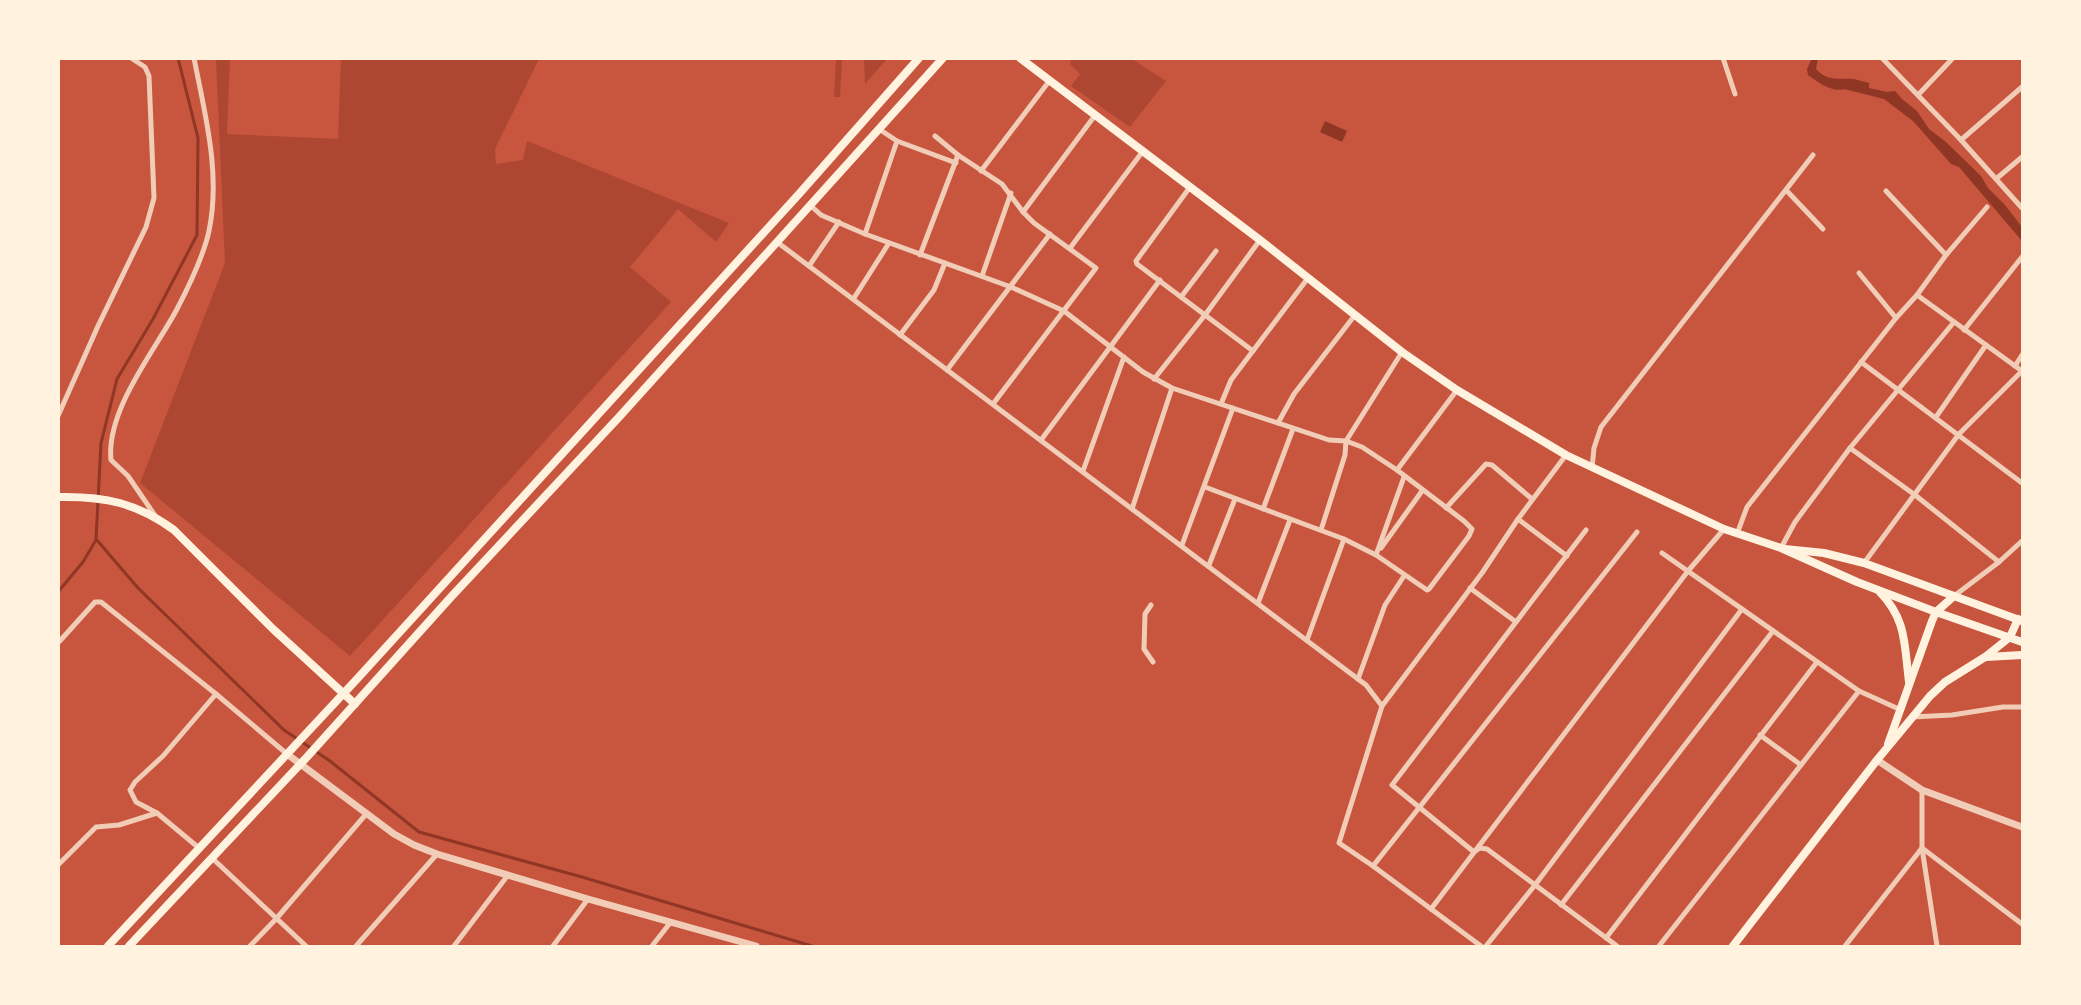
<svg xmlns="http://www.w3.org/2000/svg" width="2081" height="1005" viewBox="0 0 2081 1005" font-family="Bitter,serif">
	<style>
		.green { fill: #ae4732 }
		.water { fill: #8f3625 }
		.lines { fill: none; stroke-linecap: round; stroke-linejoin: round }
		.stream { stroke: #8f3625; stroke-width: 3 }
		.minor { stroke: #f1ccb7; stroke-width: 5 }
		.tertiary { stroke: #f1ccb7; stroke-width: 7 }
		.secondary { stroke: #fff3e0; stroke-width: 8 }
		.trunk { stroke: #fff3e0; stroke-width: 8 }
	</style>
	<rect width="100%" height="100%" fill="#c8553d"/>
	<g class="green">
		<path d="M216 59H230L227 134 338 139 341 59H539L495 149 496 164 523 160 527 141 729 223 716 242 678 209 630 267 671 302 350 656 140 483 225 263Z"/>
		<path d="M836 59H842L840 97H834Z"/>
		<path d="M864 59H887L865 84Z"/>
		<path d="M1071 59H1132L1166 81 1130 127 1071 86 1080 74 1070 64Z"/>
	</g>
	<g class="water">
		<path d="M1812 58 1818 59 1816 69C1827 82 1840 78 1854 79 1859 80 1864 82 1869 83V88L1887 92 1895 91 1902 99 1917 111 1929 129 1946 142 1981 176 1988 188 2005 205 2022 227V241L1959 167 1951 164 1913 121 1884 99 1844 89C1833 93 1817 82 1808 75L1807 69Z"/>
		<path d="M1325 121 1347 131 1342 142 1320 132Z"/>
	</g>
	<g class="lines">
		<g class="stream">
			<path d="M178 58 198 138 197 235 153 319 117 379 101 443 96 539 138 588 284 730 330 761 419 832 582 877 812 946"/>
			<path d="M58 592 83 562 96 540"/>
		</g>
		<g class="minor">
			<path d="M1723 58 1735 94"/>
			<path d="M1882 58 1961 140 2022 208"/>
			<path d="M1918 95 1953 58"/>
			<path d="M879 129 897 141 956 163"/>
			<path d="M935 136 958 155 1002 184 1023 212 1034 223 1096 268 993 404"/>
			<path d="M1961 140 2022 87"/>
			<path d="M981 171 1050 80"/>
			<path d="M1996 179 2022 157"/>
			<path d="M1190 187 1136 261 1137 264 1253 351"/>
			<path d="M1786 190 1823 229"/>
			<path d="M1886 191 1946 255"/>
			<path d="M810 205 821 215 865 234 1011 287 1064 311 1143 372 1172 388 1329 440 1346 441 1362 447 1397 470 1464 521 1472 529 1469 536 1429 589 1427 590 1376 555 1344 539 1205 487"/>
			<path d="M1023 212 1096 114"/>
			<path d="M865 234 897 141"/>
			<path d="M777 242 1366 685 1382 706"/>
			<path d="M1070 248 1143 151"/>
			<path d="M920 255 958 155"/>
			<path d="M809 266 839 222"/>
			<path d="M1859 273 1896 318"/>
			<path d="M982 276 1011 193"/>
			<path d="M1917 295 2022 371"/>
			<path d="M1181 297 1216 251"/>
			<path d="M854 298 889 243"/>
			<path d="M1964 330 2022 257"/>
			<path d="M900 335 934 290 945 263"/>
			<path d="M1861 362 2022 483"/>
			<path d="M2015 366 2022 355"/>
			<path d="M947 370 1050 234"/>
			<path d="M1154 379 1205 315 1260 240"/>
			<path d="M1221 404 1231 380 1308 278"/>
			<path d="M58 416 98 326 146 227 154 198 149 76 145 67 131 58"/>
			<path d="M1936 417 1986 345"/>
			<path d="M1278 423 1294 394 1355 315"/>
			<path d="M1041 440 1160 280"/>
			<path d="M1850 448 1915 495 1999 562"/>
			<path d="M1592 468 1594 448 1601 427 1813 155"/>
			<path d="M1397 470 1457 390"/>
			<path d="M1083 471 1124 357"/>
			<path d="M1446 508 1486 464 1492 465 1532 499"/>
			<path d="M1132 509 1172 388"/>
			<path d="M1263 509 1293 429"/>
			<path d="M156 517 128 476 111 460C106 411 153 353 176 311 187 290 204 254 209 231 221 173 205 115 194 58"/>
			<path d="M1518 519 1567 556"/>
			<path d="M1321 530 1345 455 1346 441 1402 352"/>
			<path d="M1586 530 1392 785 1474 852 1480 848 1487 849 1617 946"/>
			<path d="M1737 534 1747 507 1896 318 1917 295 1946 255 1987 207"/>
			<path d="M1182 545 1233 408"/>
			<path d="M1381 548 1422 491"/>
			<path d="M1781 548 1795 522 1850 448 1954 322"/>
			<path d="M1662 553 1859 691 1901 710"/>
			<path d="M1376 555 1404 477"/>
			<path d="M1864 563 1959 434 2022 371"/>
			<path d="M1209 565 1235 499"/>
			<path d="M1470 588 1516 622"/>
			<path d="M1954 596 1999 562 2022 541"/>
			<path d="M1258 603 1290 520"/>
			<path d="M1151 605 1145 614 1144 649 1153 662"/>
			<path d="M1307 640 1344 539"/>
			<path d="M58 643 95 602H101L216 694 287 754"/>
			<path d="M1358 679 1385 605 1404 576"/>
			<path d="M1912 717 1952 715 2003 707H2022"/>
			<path d="M1760 735 1801 765"/>
			<path d="M1922 790V848L1937 946"/>
			<path d="M199 848 157 813 136 802 130 790 135 782 163 756 216 694"/>
			<path d="M212 858 306 946"/>
			<path d="M58 865 96 827 119 825 157 813"/>
			<path d="M1373 866 1637 532"/>
			<path d="M1561 905 1773 631"/>
			<path d="M1431 909 1688 571 1724 529"/>
			<path d="M1606 938 1817 662"/>
			<path d="M250 946 276 919 367 813"/>
			<path d="M356 946 437 854"/>
			<path d="M454 946 508 875"/>
			<path d="M553 946 588 899"/>
			<path d="M652 946 670 923"/>
			<path d="M1481 946 1373 866 1339 843 1382 706 1482 573 1518 519 1566 455"/>
			<path d="M1486 946 1535 885 1742 609"/>
			<path d="M1659 946 1859 691"/>
			<path d="M1845 946 1922 848 2022 924"/>
		</g>
		<g class="tertiary">
			<path d="M287 754 394 834 414 845 437 854 588 899 756 946"/>
			<path d="M1877 760 1922 790 2022 827"/>
		</g>
		<g class="secondary">
			<path d="M1020 58 1260 240 1402 352 1457 390 1566 455 1724 529 1781 548 1857 582 1936 612 2022 642"/>
			<path d="M58 497C105 496 137 503 174 530L273 629 355 704"/>
			<path d="M1785 549 1824 553 1864 563 2022 621"/>
			<path d="M1879 591C1907 620 1904 643 1909 682"/>
			<path d="M1986 657 2022 655"/>
			<path d="M1888 744 1932 621 1936 612 1954 596"/>
			<path d="M1733 946 1877 760 1930 696 1945 682 1985 657 2010 637 2018 619"/>
		</g>
		<g class="trunk">
			<path d="M108 946 357 679 799 194 919 58"/>
			<path d="M129 946 307 757 451 597 620 416 943 58"/>
		</g>
	</g>
	<rect width="2081" height="1005" fill="none" stroke="#fff3e0" stroke-width="120"/>
</svg>
